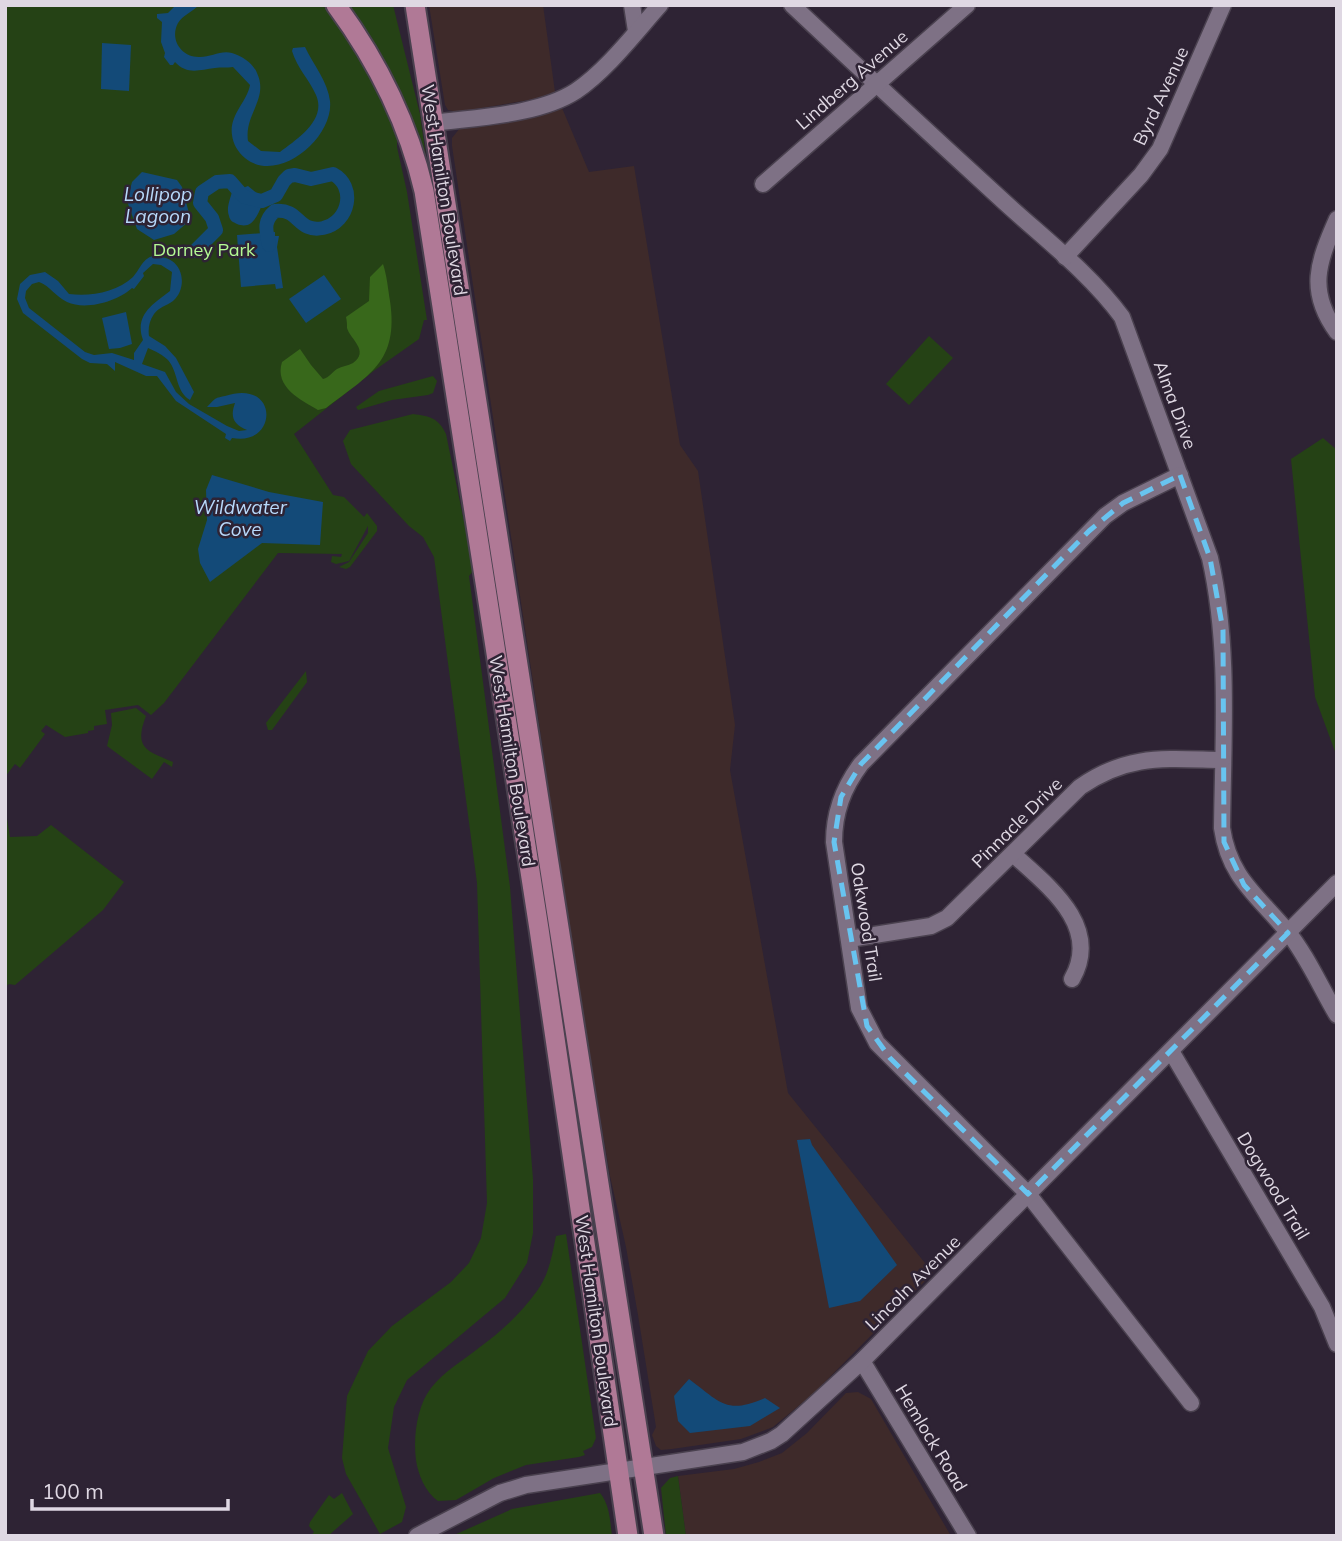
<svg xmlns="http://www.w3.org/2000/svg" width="1342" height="1541" viewBox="0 0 1342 1541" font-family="Mulish,sans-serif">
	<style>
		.commercial { fill: #3e2a2a }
		.green { fill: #254215 }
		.forest { fill: #38681b }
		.water { fill: #134a78; fill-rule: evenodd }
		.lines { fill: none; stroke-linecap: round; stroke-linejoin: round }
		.canal { stroke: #134a78; stroke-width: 14 }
		.minor-casing { stroke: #4a414f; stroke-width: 19 }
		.major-casing { stroke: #4a414f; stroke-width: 23 }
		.minor { stroke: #7e7185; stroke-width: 16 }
		.major { stroke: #b07996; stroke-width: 19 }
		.marked { fill: none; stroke: #68c4f0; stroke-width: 5; stroke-dasharray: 14 9; stroke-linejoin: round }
		.labels { text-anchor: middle; stroke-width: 5; stroke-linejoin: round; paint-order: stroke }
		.street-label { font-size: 18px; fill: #dfd8e3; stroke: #2e2334 }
		.park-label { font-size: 18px; fill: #b4fa94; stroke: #2e2334 }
		.water-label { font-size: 19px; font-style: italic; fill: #b7d9fb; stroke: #2e2334 }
	</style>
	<rect width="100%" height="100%" fill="#2e2334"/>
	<g class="commercial">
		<path d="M429 5H543L555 92 535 99 458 112 448 110 445 105Z"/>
		<path d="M562 108 589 172 634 166 680 445 698 471 735 725 730 770 788 1093 933 1273 813 1394 773 1427 741 1439 672 1449 661 1450 656 1446 652 1435 656 1427 638 1315 626 1247 610 1176 569 931 535 695 452 146V138L460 128 522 120Z"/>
		<path d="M858 1392 871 1399 951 1536H686L678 1476 734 1469 759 1462 782 1453 807 1433 846 1393Z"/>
	</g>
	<g class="green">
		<path d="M5 5H323L364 61 397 131V147L407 192 427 320H424L419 339 375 370 294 434 333 495 344 497 364 517 367 513 377 526V531L350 567 346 569 339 567 349 562 368 533V526L349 561 336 564 331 562 332 556 341 557 342 554 278 553 164 703 151 715 138 705 105 710 107 724 94 726V730L88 731V733L65 737 46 725 41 731 45 734 20 768 15 764 5 777Z"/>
		<path d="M341 5H393L420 114 430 185Z"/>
		<path d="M929 336 953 358 909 405 886 384Z"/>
		<path d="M433 376 437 381 433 393 428 395 392 400 358 410 356 407 379 391Z"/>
		<path d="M413 414C429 416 439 418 446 434L474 570 469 576 510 887 533 1179V1233L527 1263 505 1298 407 1380 394 1407 388 1448 406 1507 402 1522 380 1534 346 1474 342 1458 347 1396 368 1351 392 1326 451 1282 469 1263 481 1238 487 1203 477 883 434 557 423 537 409 526 351 464 343 441 350 430Z"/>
		<path d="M1323 438 1337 450V757L1315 697 1291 459Z"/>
		<path d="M306 671 307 682 272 730H268L266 723Z"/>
		<path d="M136 708 146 716C133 749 148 751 173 762L172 767 164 762 152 779 107 746 112 725 111 713Z"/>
		<path d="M5 806 10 837 37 836 51 825 124 882 103 910 15 985 9 984 5 987Z"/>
		<path d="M566 1234 596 1438 592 1447 583 1451 585 1455 579 1457 526 1465 494 1478 456 1500 438 1501C425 1492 418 1474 416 1460 413 1437 417 1406 431 1388 444 1371 464 1360 480 1347 502 1331 521 1313 537 1291 549 1275 552 1255 556 1236Z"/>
		<path d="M678 1476 686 1536H666L661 1488 670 1478Z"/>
		<path d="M342 1493 353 1514 328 1536H311L314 1532 309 1526 310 1522 329 1495 334 1499Z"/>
		<path d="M600 1493C610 1505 610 1521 612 1536H452L512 1509Z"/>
	</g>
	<path class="forest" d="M383 264C387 276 388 289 390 301 399 362 369 375 326 408L318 410C301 400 274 387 282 362L300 349 311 365 323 379C330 377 331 373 337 369 342 366 348 366 353 363 370 351 350 339 347 328 347 325 347 321 346 317L369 301 370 277Z"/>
	<g class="water">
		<path d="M176 5H199C192 12 183 15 178 23 169 40 182 58 200 57 211 57 221 50 232 53 242 56 253 63 257 73 269 99 244 114 248 141L261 151 280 152C297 139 327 120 316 95 309 79 297 68 292 51L293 48 305 47C313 64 328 82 330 101 334 138 278 185 245 158 238 152 233 144 232 135 229 115 247 102 250 85L233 67C227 68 221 67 215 68 199 70 187 75 175 62L173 65H170L164 57 165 53 161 42 162 22 157 18V14L168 13Z"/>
		<path d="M102 43 131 45 129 91 101 89Z"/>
		<path d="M142 172 177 180 182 187 190 217 188 222 174 234 154 240 137 229 127 201 132 182Z"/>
		<path d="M248 186 258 194 262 205C257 216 252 230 237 224 233 222 230 221 229 216 226 209 230 199 232 192Z"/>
		<path d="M275 232V236H279L277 247 283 288 276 289 275 284 241 287 237 235Z"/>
		<path d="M156 255C161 257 168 258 172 261 185 270 185 291 173 301 166 306 159 307 154 314 149 321 148 329 149 336L165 346 176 358 194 392 190 400C175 391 179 373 168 360 163 355 155 351 148 348L142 364 165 372 176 392 189 404 227 426 239 431 247 430C233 424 230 417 235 403L217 407H207C210 404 212 401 215 399 218 397 221 397 225 396 280 378 278 447 232 438L230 441 225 438 226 434 176 401 157 376H146L115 362V371L107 364 90 363 82 359 23 313 17 299 20 284 30 275 45 272 58 281 69 294C90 297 117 292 133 277 141 268 142 258 156 255ZM153 264 161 265 172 272 170 291C153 304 134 315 143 340L134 353V360L112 353 94 355 85 352 29 308 25 298 26 291 32 284 39 282C50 286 56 297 67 302 86 311 118 301 132 288L134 289 144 276 143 273Z"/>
		<path d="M324 275 341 299 306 323 289 299Z"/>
		<path d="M126 312 132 344 120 348 109 349 102 318Z"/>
		<path d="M212 475 269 492 323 502 320 545 262 543 210 582 200 563 198 549 207 520 206 490Z"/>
		<path d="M810 1139 812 1145 897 1265 860 1301 829 1308 797 1140Z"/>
		<path d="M689 1379C720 1402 726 1415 765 1398L780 1408 750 1426 690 1433 678 1421 674 1396Z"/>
	</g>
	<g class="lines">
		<path class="canal" d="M195 251 216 230 212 218 200 203 202 192 217 182 230 181 244 197 262 201 276 195 284 181 289 176 295 175 311 179 333 174C356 186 350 222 323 228 297 233 300 208 275 211 263 221 266 230 269 245"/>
		<g class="minor-casing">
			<g id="minor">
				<path d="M632 5 636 31"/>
				<path d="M792 5C861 70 930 134 1000 198 1041 236 1089 272 1122 317L1210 558C1230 647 1223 738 1222 828 1229 877 1257 895 1287 931 1306 954 1321 988 1337 1015"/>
				<path d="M434 123C478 117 539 115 576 91 607 70 635 33 660 5"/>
				<path d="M763 184 967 5"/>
				<path d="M1337 219C1318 262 1307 291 1337 332"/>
				<path d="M1065 257 1141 175 1160 149 1223 5"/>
				<path d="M1180 475 1123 503 1105 516 861 764C843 788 834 812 834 842L859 1008 877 1043 1028 1194 1191 1403"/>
				<path d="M1013 854C1048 886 1102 926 1072 979"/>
				<path d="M849 939 931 926 947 918 1080 787C1129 753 1166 759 1222 760"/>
				<path d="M1171 1051 1322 1307 1337 1344"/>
				<path d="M862 1361 968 1536"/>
				<path d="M417 1536 500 1493 526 1485 743 1452 771 1441 782 1434 862 1361 1337 883"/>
			</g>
		</g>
		<g class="major-casing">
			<g id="major">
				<path d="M336 5C378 62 408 122 424 191L539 929 628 1536"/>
				<path d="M415 5 654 1536"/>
			</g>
		</g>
		<use href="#minor" class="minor"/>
		<use href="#major" class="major"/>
	</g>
	<path class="marked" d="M1180 475 1210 558 1223 630 1224 842 1244 885 1288 933 1028 1194 890 1058 867 1026 834 842 841 797 861 764 1089 531 1123 503Z"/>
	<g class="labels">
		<g class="street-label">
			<text transform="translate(852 80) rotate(-41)" y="6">Lindberg Avenue</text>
			<text transform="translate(1161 96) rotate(-65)" y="6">Byrd Avenue</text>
			<text transform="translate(444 190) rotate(81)" y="6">West Hamilton Boulevard</text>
			<text transform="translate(1175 405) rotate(70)" y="6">Alma Drive</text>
			<text transform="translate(512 761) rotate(81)" y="6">West Hamilton Boulevard</text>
			<text transform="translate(1017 823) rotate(-45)" y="6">Pinnacle Drive</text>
			<text transform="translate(866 922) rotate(81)" y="6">Oakwood Trail</text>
			<text transform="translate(1273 1186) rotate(59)" y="6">Dogwood Trail</text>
			<text transform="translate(913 1283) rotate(-45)" y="6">Lincoln Avenue</text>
			<text transform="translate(596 1321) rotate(82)" y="6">West Hamilton Boulevard</text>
			<text transform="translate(931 1438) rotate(59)" y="6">Hemlock Road</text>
		</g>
		<g class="park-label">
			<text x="204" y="256">Dorney Park</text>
		</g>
		<g class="water-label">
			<text x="158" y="201">Lollipop<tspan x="158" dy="22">Lagoon</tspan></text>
			<text x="240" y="514">Wildwater<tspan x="240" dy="22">Cove</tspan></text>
		</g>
	</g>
	<rect width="1342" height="1541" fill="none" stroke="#dfd8e3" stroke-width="14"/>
	<path d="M32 1499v10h196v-10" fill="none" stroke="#dfd8e3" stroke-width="3.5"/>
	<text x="42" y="1499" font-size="21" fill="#dfd8e3" stroke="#2e2334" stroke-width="5" paint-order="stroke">100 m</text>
</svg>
